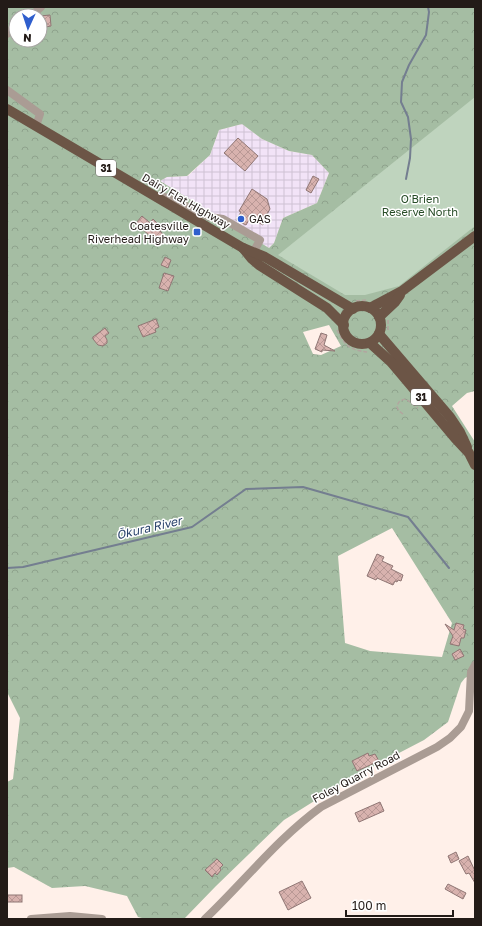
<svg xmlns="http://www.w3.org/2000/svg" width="482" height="926" viewBox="0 0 482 926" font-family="'Golos Text',sans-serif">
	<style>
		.industrial { fill: url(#industrial-grid) }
		.forest { fill: url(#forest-crowns); fill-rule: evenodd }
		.park { fill: #bfd4be }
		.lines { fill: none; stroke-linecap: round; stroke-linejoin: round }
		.stream { stroke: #747e90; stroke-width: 2 }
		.building { fill: url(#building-cross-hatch); stroke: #8f7674 }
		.path { stroke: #b2a59f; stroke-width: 1.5; stroke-dasharray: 4 2; stroke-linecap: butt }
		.minor { stroke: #aa9c94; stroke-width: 8 }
		.major { stroke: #6c5546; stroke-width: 10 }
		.poi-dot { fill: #2f5ecd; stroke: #fff; stroke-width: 1.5 }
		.labels { text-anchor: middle; stroke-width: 3; stroke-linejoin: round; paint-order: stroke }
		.shield { fill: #fff; stroke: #655f5d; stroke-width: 1 }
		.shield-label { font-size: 10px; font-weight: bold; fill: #231b17 }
		.park-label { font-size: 11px; fill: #274c27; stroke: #fff }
		.street-label { font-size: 11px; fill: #231b17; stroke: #fff }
		.poi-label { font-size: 11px; fill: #231b17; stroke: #fff; text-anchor: start }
		.water-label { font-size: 12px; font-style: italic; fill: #2b446c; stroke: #fff }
	</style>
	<defs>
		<pattern id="industrial-grid" width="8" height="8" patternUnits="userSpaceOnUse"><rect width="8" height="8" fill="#f2e3f7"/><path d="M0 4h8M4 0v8" fill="none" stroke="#cfc2d3"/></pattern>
		<pattern id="forest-crowns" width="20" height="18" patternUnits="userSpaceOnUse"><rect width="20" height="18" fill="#a5bda3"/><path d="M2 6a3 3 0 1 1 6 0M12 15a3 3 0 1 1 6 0" fill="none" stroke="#8ea28c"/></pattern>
		<pattern id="building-cross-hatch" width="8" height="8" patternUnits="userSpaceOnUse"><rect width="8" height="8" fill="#d8b2ae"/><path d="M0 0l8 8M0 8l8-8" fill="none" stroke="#b99895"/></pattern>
	</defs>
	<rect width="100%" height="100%" fill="#fff0e9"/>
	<path class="industrial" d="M242 124 262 139 289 151 312 155 329 173 317 203 283 218 274 243 269 248 160 181 167 177 188 176 210 155 219 130Z"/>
	<path class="forest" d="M7 7H475V391L467 393 452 406 475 442V673L465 678 461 683 448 722 424 740 351 778 284 820 216 886 184 919H146L138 917 127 896 85 886 52 888 14 867 7 868V782L13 779 20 718 7 692ZM16 16H40V40H16ZM242 124 262 139 289 151 312 155 329 173 317 203 283 218 274 243 269 248 160 181 167 177 187 176 210 155 219 130ZM329 325 341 346 321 355 313 354 303 332ZM392 528 452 623 442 657 370 651 345 643 338 556Z"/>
	<path class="park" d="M475 97V226L399 286 365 295H345L278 255Z"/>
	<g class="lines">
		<g class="stream">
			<path d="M406 179 410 158 411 139 408 117 401 102 402 82 409 65 426 35 429 12 428 7"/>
			<path d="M7 568 23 567 192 527 246 489 303 487 408 517 449 568"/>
		</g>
	</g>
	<g class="building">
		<path d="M50 15 51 26 40 28V16Z"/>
		<path d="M238 138 258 156 245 171 224 153Z"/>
		<path d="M313 176 319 179 311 193 306 190Z"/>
		<path d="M252 189 267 199 270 209 266 216 268 217 263 225 250 218 246 225 236 220 241 212 239 211Z"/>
		<path d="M142 216 150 223 153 219 162 228 160 231 164 235 155 244 150 239 152 238 136 223Z"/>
		<path d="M165 257 171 260 168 268 161 265Z"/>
		<path d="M164 273 174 276 168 291 159 288Z"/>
		<path d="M156 319 159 327 155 329 156 332 143 337 138 326Z"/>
		<path d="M105 328 109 333 105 336 107 340V343L103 346 98 345 93 339V337Z"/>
		<path d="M321 333 327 335 324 345 335 351 322 350V352L315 349Z"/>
		<path d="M377 554 384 557 382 561 393 566 391 569 403 575 401 581 398 580 397 582 395 581 393 585 377 578 376 580 367 576Z"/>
		<path d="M456 623 464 625 463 629 466 630 464 638H461L459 646 450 644 453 636 445 624 454 630Z"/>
		<path d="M460 649 464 656 455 660 452 654Z"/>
		<path d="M368 753 369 756 375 754 379 761 357 771 352 761Z"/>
		<path d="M380 802 384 811 359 822 355 813Z"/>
		<path d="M456 852 459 859 451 863 448 856Z"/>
		<path d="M468 856 475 871V883L469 873 466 874 459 861Z"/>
		<path d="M217 859 223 865 220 868 221 870 217 875 215 873 212 877 205 870Z"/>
		<path d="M302 881 311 898 288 910 279 892Z"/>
		<path d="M448 884 466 893 463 899 445 889Z"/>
		<rect x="7" y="895" width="15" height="7"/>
	</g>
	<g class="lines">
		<g class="path">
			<path d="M356 301 366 300"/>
			<path d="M337 330C345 346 350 350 367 352"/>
			<path d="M388 330V320"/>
			<path d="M403 414 399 411 397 407C398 401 401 400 406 399L418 408"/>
		</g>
		<g class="minor">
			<path d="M31 16 41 7"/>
			<path d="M7 34 16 25"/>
			<path d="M7 90 40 114 36 126"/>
			<path d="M157 198 165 197 210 217 223 219 260 240 254 251"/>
			<path d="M31 919 70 916 102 919"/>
			<path d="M205 919C244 882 277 839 321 807L437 747 450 738 461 727 469 711 471 672 475 665"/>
		</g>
		<g class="major">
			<path d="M7 109 243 248 252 259 259 265 327 308 344 325"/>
			<path d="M243 248 265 257 353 309"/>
			<circle cx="362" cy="325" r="19"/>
			<path d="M370 308 402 291 475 236"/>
			<path d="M379 317 395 302 400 295"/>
			<path d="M379 334 450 417 460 432 467 447"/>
			<path d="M370 343 391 362 402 375 455 438 469 453 475 465"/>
		</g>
	</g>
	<g class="poi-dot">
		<circle cx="241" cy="219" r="4"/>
		<rect x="193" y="228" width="8" height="8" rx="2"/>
	</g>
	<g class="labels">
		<g class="shield">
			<rect x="96" y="160" width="20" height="16" rx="3"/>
			<rect x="411" y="389" width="20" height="16" rx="3"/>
		</g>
		<g class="shield-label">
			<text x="106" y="172">31</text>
			<text x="421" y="401">31</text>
		</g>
		<g class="park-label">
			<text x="420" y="203">O'Brien<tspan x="420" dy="13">Reserve North</tspan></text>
		</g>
		<g class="street-label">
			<text transform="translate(186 201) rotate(30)" y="4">Dairy Flat Highway</text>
			<text transform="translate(356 777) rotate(-28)" y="4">Foley Quarry Road</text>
		</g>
		<g class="poi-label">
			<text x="249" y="223">GAS</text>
			<text x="189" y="230" text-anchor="end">Coatesville<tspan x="189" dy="13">Riverhead Highway</tspan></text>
		</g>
		<g class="water-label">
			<text transform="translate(149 528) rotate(-13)" y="4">Ōkura River</text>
		</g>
	</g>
	<rect width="482" height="926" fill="none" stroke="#231b17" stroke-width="16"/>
	<g transform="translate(28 28) rotate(183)"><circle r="19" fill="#ffffff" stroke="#a7a4a2"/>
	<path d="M0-3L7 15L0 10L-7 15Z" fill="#2f5ecd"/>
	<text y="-6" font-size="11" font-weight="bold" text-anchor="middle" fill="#231b17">N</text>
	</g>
	<path d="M346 910v6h107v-6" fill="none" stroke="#231b17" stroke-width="2"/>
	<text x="352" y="910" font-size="12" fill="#231b17" stroke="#ffffff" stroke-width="3" paint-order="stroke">100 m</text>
</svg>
